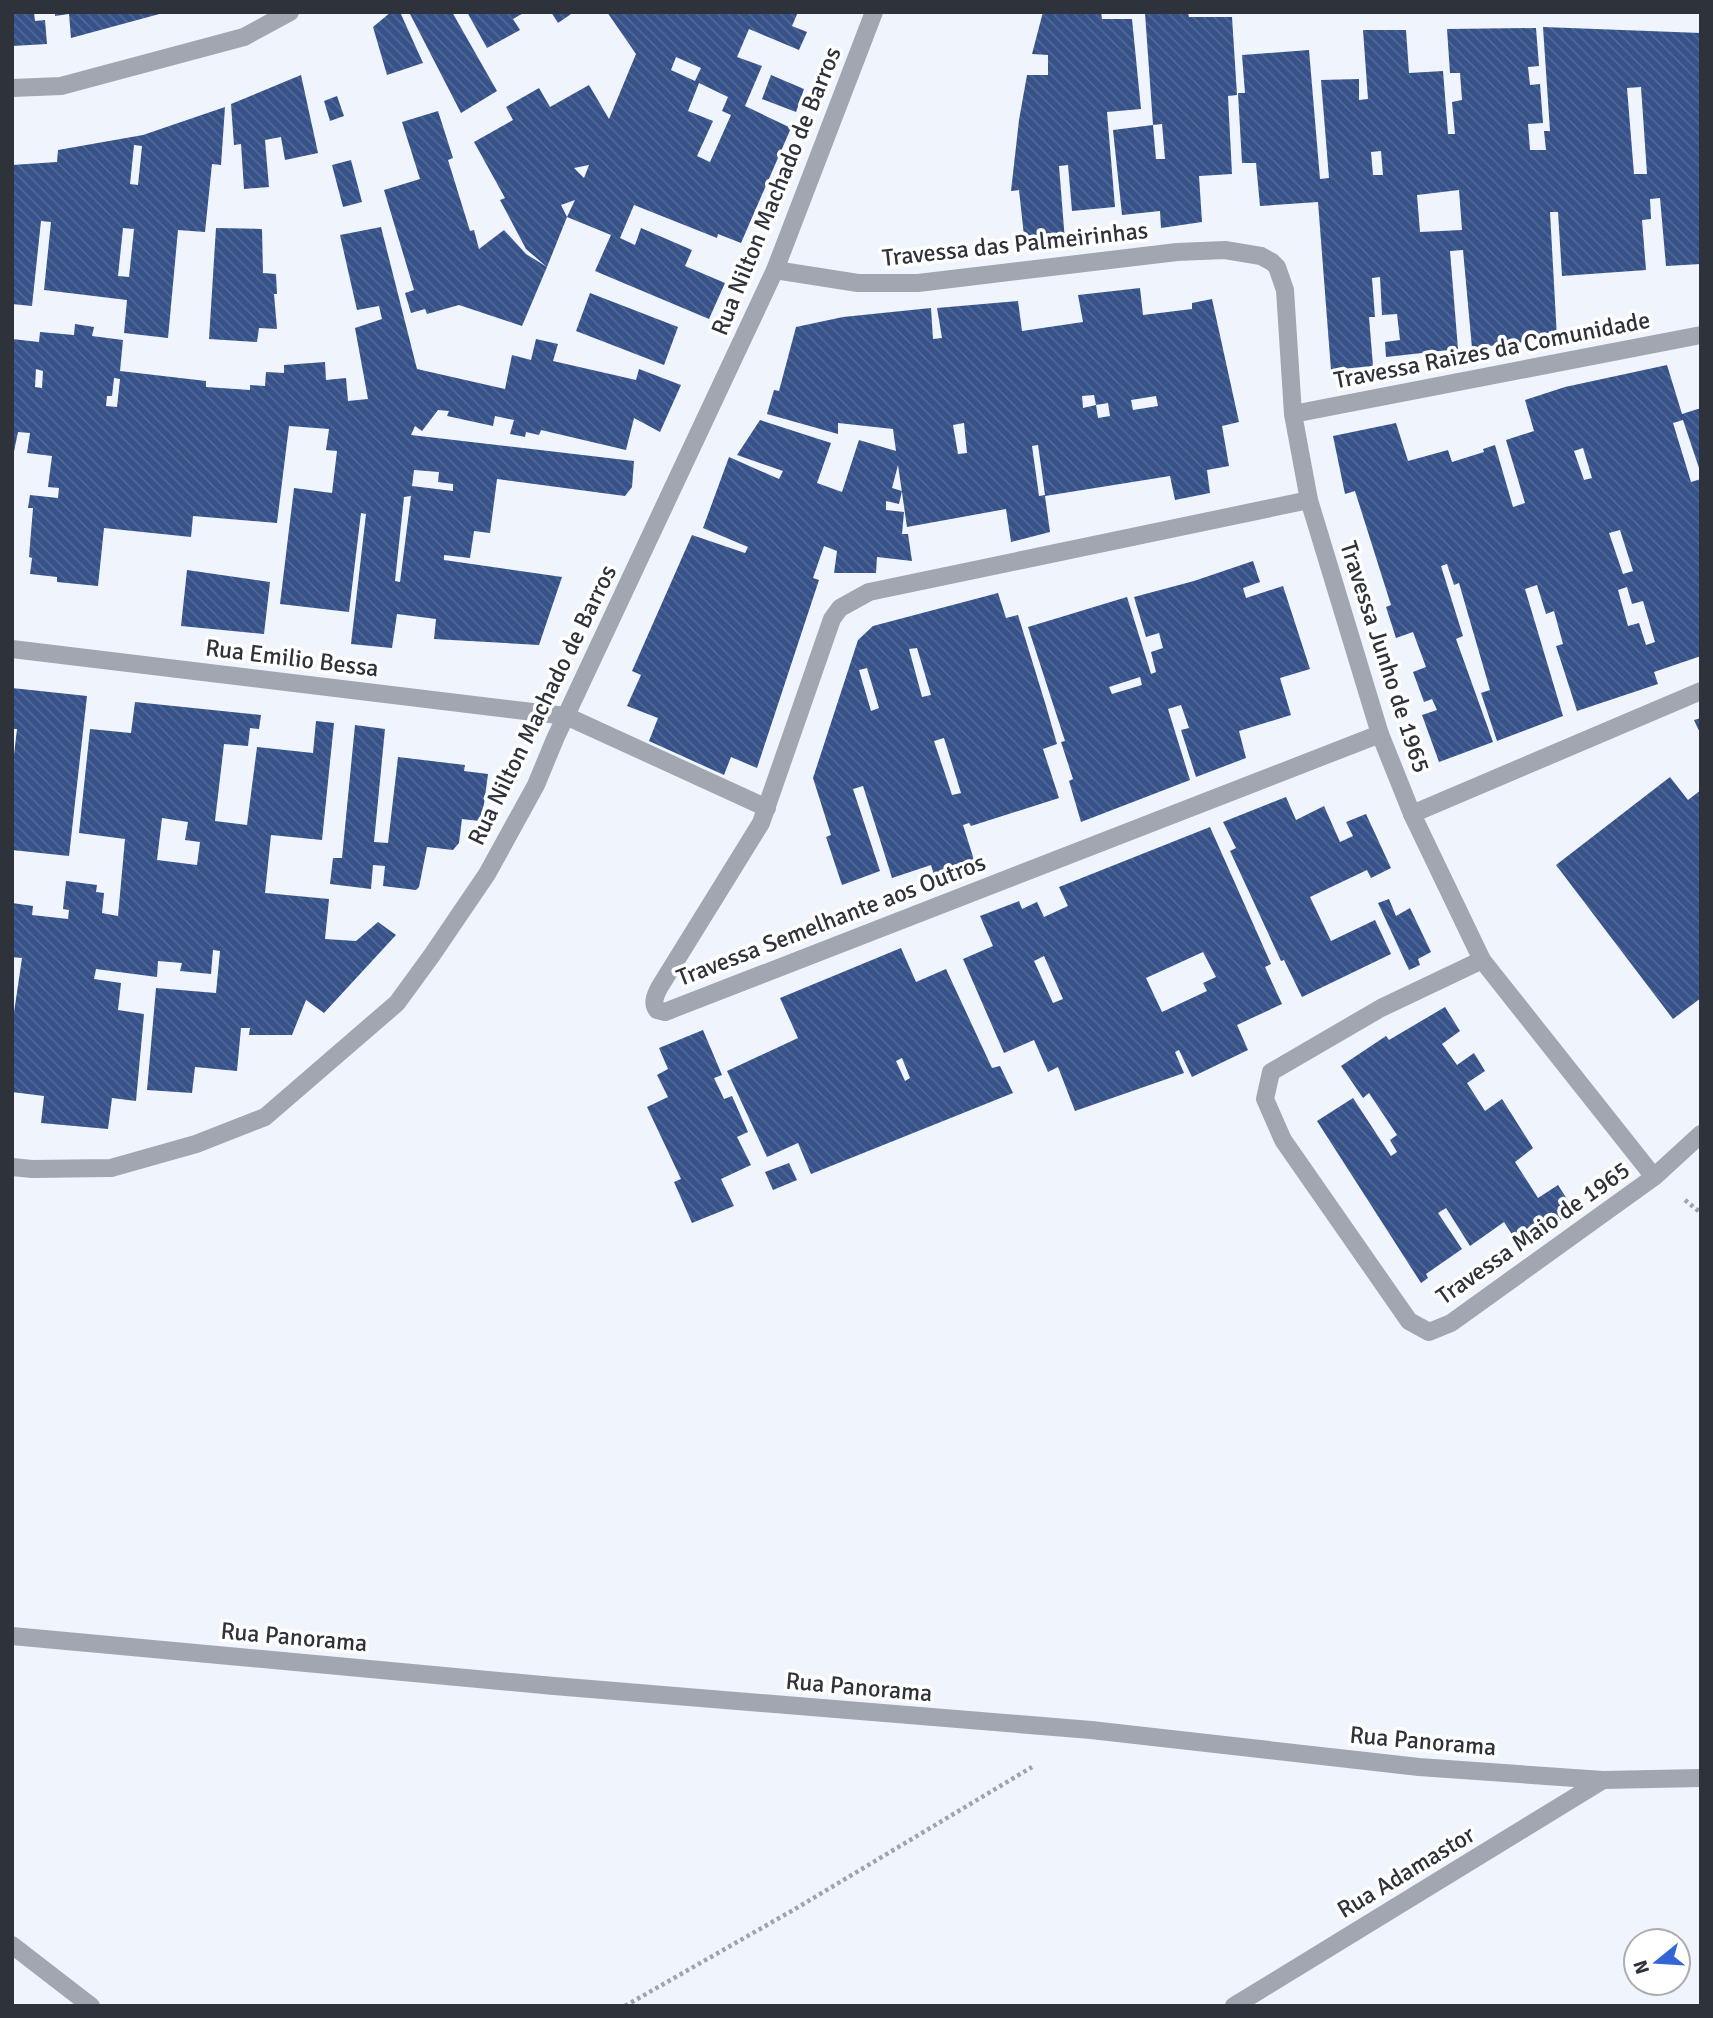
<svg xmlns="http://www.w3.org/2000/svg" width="1713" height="2018" viewBox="0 0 1713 2018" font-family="Signika,sans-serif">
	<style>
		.building { fill: url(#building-back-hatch); fill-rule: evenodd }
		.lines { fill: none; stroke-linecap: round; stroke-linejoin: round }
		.path { stroke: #9fa3ac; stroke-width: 4.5; stroke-dasharray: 3.5 3.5; stroke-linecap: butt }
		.minor { stroke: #a1a6b0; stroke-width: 18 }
		.labels { text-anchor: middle; stroke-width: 7; stroke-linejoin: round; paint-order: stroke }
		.street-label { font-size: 24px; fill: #2e323a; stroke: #fff }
	</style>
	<defs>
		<pattern id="building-back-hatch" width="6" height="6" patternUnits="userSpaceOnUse" patternTransform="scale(1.75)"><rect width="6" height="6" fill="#365289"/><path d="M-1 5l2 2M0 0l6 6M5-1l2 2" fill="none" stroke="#526895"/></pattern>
	</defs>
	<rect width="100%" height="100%" fill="#eff4fd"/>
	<g class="building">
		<path d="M12 12H34L35 21 45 20 47 44 12 46Z"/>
		<path d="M55 12H163V13L71 38 69 14 55 16Z"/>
		<path d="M391 12H400L423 63 387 75 373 27Z"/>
		<path d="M409 12H452L497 91 461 113Z"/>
		<path d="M467 12H525L513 19 520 30 487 48Z"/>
		<path d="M551 12H574L558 23Z"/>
		<path d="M607 12H798L792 26 807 32 799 50 749 29 737 57 762 66 745 106 791 128 741 243 718 234 717 238 634 205 620 238 635 245 641 228 692 250 685 266 725 283 709 319 595 271 611 235 567 217 575 200 561 205 567 217 547 267 526 249 500 200 505 198 474 142 513 120 506 107 539 88 550 107 589 85 609 119 636 54ZM676 57 701 68 695 81 671 70ZM699 83 728 97 722 111 731 115 710 162 697 156 713 121 688 111ZM589 165 584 178 574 168Z"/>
		<path d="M1043 12H1101L1102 19H1132L1141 109 1107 112 1115 207 1072 211 1068 165 1059 166 1065 241 1025 245 1019 190 1011 191 1019 120 1027 75H1048V55L1032 54Z"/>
		<path d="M1145 13H1188L1189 17H1232L1237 95 1228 96 1232 174 1199 176 1202 222 1161 228 1160 211 1122 215 1113 130 1153 125 1156 159H1165L1162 124 1153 125Z"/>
		<path d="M1543 27 1701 33V264L1666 266 1660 198 1650 199 1651 219 1642 220 1646 270 1562 276 1558 212H1550L1557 338 1472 348 1463 250 1450 251 1458 349 1386 357 1385 342 1400 340 1397 314 1382 315 1380 277 1372 278 1375 317H1369L1373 366 1331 370 1318 202 1260 206 1256 163H1242L1238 93H1245L1242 55 1309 50 1320 179 1329 178 1321 80 1359 79V100L1368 99 1363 30H1406L1409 73 1443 71 1448 134H1455L1452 102 1462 100 1460 73H1450L1447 29 1536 28 1539 66 1528 67 1530 85 1540 84 1543 123 1528 124 1530 150H1546L1544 131H1550ZM1641 87 1647 174H1634L1627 88ZM1381 151 1383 175H1373L1371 152ZM1459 190 1462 230 1420 232 1417 195Z"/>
		<path d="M301 75 318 153 285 160 281 137 265 140 269 187 244 189 241 144 234 145 231 104Z"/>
		<path d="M771 75 804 89 796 112 762 99Z"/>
		<path d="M337 96 344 116 330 121 324 101Z"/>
		<path d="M225 107 221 165 212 164 205 232 178 230 168 338 124 333 127 300 44 290 51 222 41 221 32 306 12 304V165L57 162 58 150 143 135ZM134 145 142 146 138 185 130 184ZM123 228 134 229 129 277 118 276Z"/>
		<path d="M438 111 453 158 448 160 470 231 474 230 479 249 504 230 526 254 547 267 522 326 459 305 427 314 425 309 411 313 405 293 414 290 384 190 420 179 402 122Z"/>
		<path d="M351 160 362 202 343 207 332 165Z"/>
		<path d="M381 227 417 369 505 389 512 355 531 360 536 339 558 344 553 361 636 380 639 369 681 385 660 432 634 418 626 450 541 430 539 435 526 432 525 437 510 434 514 420 495 416 493 426 447 416 449 411 438 410 422 431 415 426 411 435 634 461 632 487 625 496 497 479 490 533 474 531 470 558 444 555V560L562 577 539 645 434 639 436 619 397 614 392 648 351 644 366 514 361 513 349 612 280 604 294 488 332 493 337 451 326 450 329 429 289 426 277 523 193 516 191 537 104 528 98 586 57 582V577L30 574 32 558 29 557 33 508H28L30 495 58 498 59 488 48 487 52 456 27 453 30 433 18 432 12 461V339L39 342 40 332 74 335 75 324 94 327 92 336 123 340 120 371 206 381V387L250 390V385L265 386 266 372 284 373V365L325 362 326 380 346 378 348 401 368 399 355 328 382 319 379 306 357 310 340 235ZM36 369 43 371 42 388 35 387ZM114 378 120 379 117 407 106 406 107 396H112ZM414 470 439 472 438 482 453 484V491L412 486ZM411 496 400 582 395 581 404 497Z"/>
		<path d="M216 228 262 229 263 273 276 274 277 294H274L277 329 259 328 257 342 209 339Z"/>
		<path d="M1140 288 1143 315 1192 309V303L1212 299 1239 422 1222 426 1229 466 1207 470 1210 493 1175 500 1170 476 1045 496 1050 532 1011 542 1006 509 907 527 898 465 892 488 902 491 899 504 886 501V510L904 512 902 534H908L912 561 877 557 876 573H834L837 551 824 546 813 578 819 580 757 768 731 757 724 775 649 741 658 718 627 706 641 675 632 671 692 535 745 553 748 547 703 528 729 457 779 479 783 471 737 455 760 420 831 443 817 483 842 492 859 440 896 451 893 429 838 423V434L767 414 774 390 779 391 796 327 843 317 931 308 933 339 942 338 937 308 1018 301 1022 331 1083 322 1078 295ZM1094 395 1096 405 1108 403 1110 416 1098 418 1096 405 1083 408 1082 396ZM1156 396 1158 406 1133 410 1131 400ZM964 423 967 453 958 454 953 425ZM1038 445 1045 495 1039 496 1032 446Z"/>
		<path d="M590 293 678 327 664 365 576 331Z"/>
		<path d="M1667 365 1682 414 1701 408V474L1683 420 1673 423 1691 482 1701 479V656L1654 672 1658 684 1577 711 1556 646 1563 644 1554 611 1546 614 1537 585 1525 589 1563 716 1497 741 1481 693 1490 690 1459 583 1454 585 1447 564 1441 566 1463 636 1456 639 1493 742 1439 762 1422 715 1437 710 1432 699 1424 702 1413 672 1426 667 1413 632 1396 638 1386 607 1391 605 1355 491 1345 494 1333 436 1396 423 1408 461 1448 450 1452 462 1484 452 1483 449 1495 445 1513 507 1525 503 1506 440 1534 431 1525 400 1565 387ZM1583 448 1592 478 1584 480 1574 451ZM1620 530 1633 571 1623 574 1609 533ZM1627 587 1632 604 1643 601 1655 642 1646 645 1639 623 1628 626 1618 590Z"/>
		<path d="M1253 561 1260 582 1243 588 1246 598 1283 586 1310 669 1280 678 1291 715 1239 731 1246 758 1196 777 1181 730 1189 728 1181 705 1168 709 1190 780 1081 822 1069 781 1073 779 1061 742 1065 741 1028 627 1127 597 1151 674 1156 672 1151 652 1163 648 1159 633 1146 637 1134 597 1194 581ZM1140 677 1142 685 1112 694 1109 687Z"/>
		<path d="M187 570 270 582 264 634 181 626Z"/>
		<path d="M998 593 1006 618 1018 615 1046 706 1057 744 1043 749 1059 798 971 826 969 823 963 825 974 860 934 875 931 865 892 878 863 786 853 789 880 871 842 885 826 837 831 835 813 778 858 640 873 626ZM917 648 931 695 922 697 909 649ZM867 668 879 708 871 711 859 670ZM944 738 961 793 952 795 934 741Z"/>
		<path d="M12 688 87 696 69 856 12 850V772L17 729H12Z"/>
		<path d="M135 702 261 715 259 729 250 728 248 746 224 744 215 821 247 825 257 747 313 753 316 721 334 723 322 840 271 835 265 893 329 899 325 939 356 941 378 922 396 935 324 1013 306 1000 292 1035H249L250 1028H241L237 1071 195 1067 192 1093 147 1090 156 988 216 993 220 951 213 950 211 974 180 971 182 963 158 961 157 977 96 969 94 979 121 983 118 1010 144 1014 136 1101 112 1098 108 1129 41 1123 44 1096 12 1092V1026L22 958 12 957V903L33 906 32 915 68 919 69 910 63 909 66 881 97 885 96 892 104 893 102 913 118 916 125 839 79 833 90 729 131 733ZM162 818 188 822 185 840 200 842 197 865 157 860Z"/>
		<path d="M1701 718V735L1694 720Z"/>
		<path d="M355 725 385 729 374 842 388 843 398 757 465 765 464 771 488 774 484 804 479 821 462 819 459 843 453 850 427 847 419 887 416 890 383 886 385 866 373 865 371 889 330 884 333 858H342Z"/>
		<path d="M1670 777 1688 800 1701 790V998L1673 1019 1556 865Z"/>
		<path d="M1286 797 1296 820 1324 806 1340 842 1353 836 1346 822 1366 814 1391 868 1371 878 1367 870 1310 897 1331 941 1375 920 1391 954 1302 997 1284 960 1281 961 1230 851 1236 848 1223 822Z"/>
		<path d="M1210 827 1271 964 1265 967 1282 1004 1237 1025 1248 1050 1192 1077 1179 1050 1175 1052 1184 1073 1075 1111 1058 1067 1048 1072 1034 1040 1004 1053 963 959 993 946 980 916 1019 901 1022 909 1037 902 1044 917 1068 906 1059 887ZM1203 952 1216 977 1203 983 1207 991 1162 1012 1146 978ZM1044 956 1063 999 1053 1003 1034 961Z"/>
		<path d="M1389 899 1396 916 1410 908 1431 952 1418 959 1420 965 1409 970 1378 903Z"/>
		<path d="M901 948 916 982 946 969 992 1068 1000 1066 1013 1093 811 1174 798 1143 767 1157 727 1071 798 1038 780 998ZM902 1058 910 1078 905 1081 896 1061Z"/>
		<path d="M1445 1007 1460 1031 1442 1044 1457 1065 1474 1053 1485 1071 1467 1083 1485 1111 1502 1099 1533 1148 1515 1162 1538 1198 1558 1185 1574 1210 1522 1250 1504 1222 1470 1246 1446 1208 1438 1213 1462 1249 1426 1274 1428 1278 1421 1283 1317 1121 1353 1098 1391 1156 1397 1152 1390 1140 1397 1135 1369 1093 1363 1098 1341 1066 1386 1036 1389 1040Z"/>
		<path d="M703 1030 722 1075 714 1078 724 1099 732 1096 748 1132 737 1137 751 1165 721 1179 734 1206 692 1223 674 1182 681 1179 647 1107 668 1097 657 1075 668 1069 659 1048Z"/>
		<path d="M789 1163 797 1180 773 1190 765 1172Z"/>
	</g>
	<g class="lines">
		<g class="path">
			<path d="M1685 1200 1701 1213"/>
			<path d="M625 2006 795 1909 1032 1767"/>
		</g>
		<g class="minor">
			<path d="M12 88 61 86 244 37 290 12"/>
			<path d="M775 270 858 283H918L1177 252 1225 250 1261 256 1272 262 1277 267 1285 290 1293 414 1309 500 1380 734 1412 814 1482 960 1654 1177"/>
			<path d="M1293 414 1701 335"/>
			<path d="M1309 500 869 592 840 608 832 619 761 823 659 988C655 996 652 1003 657 1010L665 1012 1380 734"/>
			<path d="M12 649 566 716 767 808"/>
			<path d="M1412 814 1701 691"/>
			<path d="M1482 960 1381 1008 1271 1072 1265 1099 1283 1140 1409 1321 1429 1332 1451 1323 1654 1177 1701 1134"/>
			<path d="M12 1167 32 1169 111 1168 196 1144 265 1117 397 1003 432 955 487 874 536 785 555 739 775 270 874 12"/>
			<path d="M12 1636 554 1686 1091 1730 1419 1767 1603 1780 1701 1778"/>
			<path d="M12 1945 91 2006"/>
			<path d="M1234 2006 1603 1780"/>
		</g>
	</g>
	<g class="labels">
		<g class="street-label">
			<text transform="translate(776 191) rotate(-68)" y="8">Rua Nilton Machado de Barros</text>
			<text transform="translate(1015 244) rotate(-6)" y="8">Travessa das Palmeirinhas</text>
			<text transform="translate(1492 350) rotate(-11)" y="8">Travessa Raizes da Comunidade</text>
			<text transform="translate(1385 657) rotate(72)" y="8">Travessa Junho de 1965</text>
			<text transform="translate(292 658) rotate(7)" y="8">Rua Emilio Bessa</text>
			<text transform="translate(542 705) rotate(-64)" y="8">Rua Nilton Machado de Barros</text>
			<text transform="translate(831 920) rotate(-21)" y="8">Travessa Semelhante aos Outros</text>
			<text transform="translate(1533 1233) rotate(-35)" y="8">Travessa Maio de 1965</text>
			<text transform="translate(294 1637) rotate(5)" y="8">Rua Panorama</text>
			<text transform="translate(859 1687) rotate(5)" y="8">Rua Panorama</text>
			<text transform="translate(1423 1741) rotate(5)" y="8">Rua Panorama</text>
			<text transform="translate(1406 1872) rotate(-31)" y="8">Rua Adamastor</text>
		</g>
	</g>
	<rect width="1713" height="2018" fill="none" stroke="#2e323a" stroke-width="28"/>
	<g transform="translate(1657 1962) rotate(252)"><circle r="33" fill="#ffffff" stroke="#abadb0" stroke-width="2"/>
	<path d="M0-5L12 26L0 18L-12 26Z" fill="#3166d4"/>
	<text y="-10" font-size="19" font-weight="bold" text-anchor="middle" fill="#2e323a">N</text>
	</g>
</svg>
